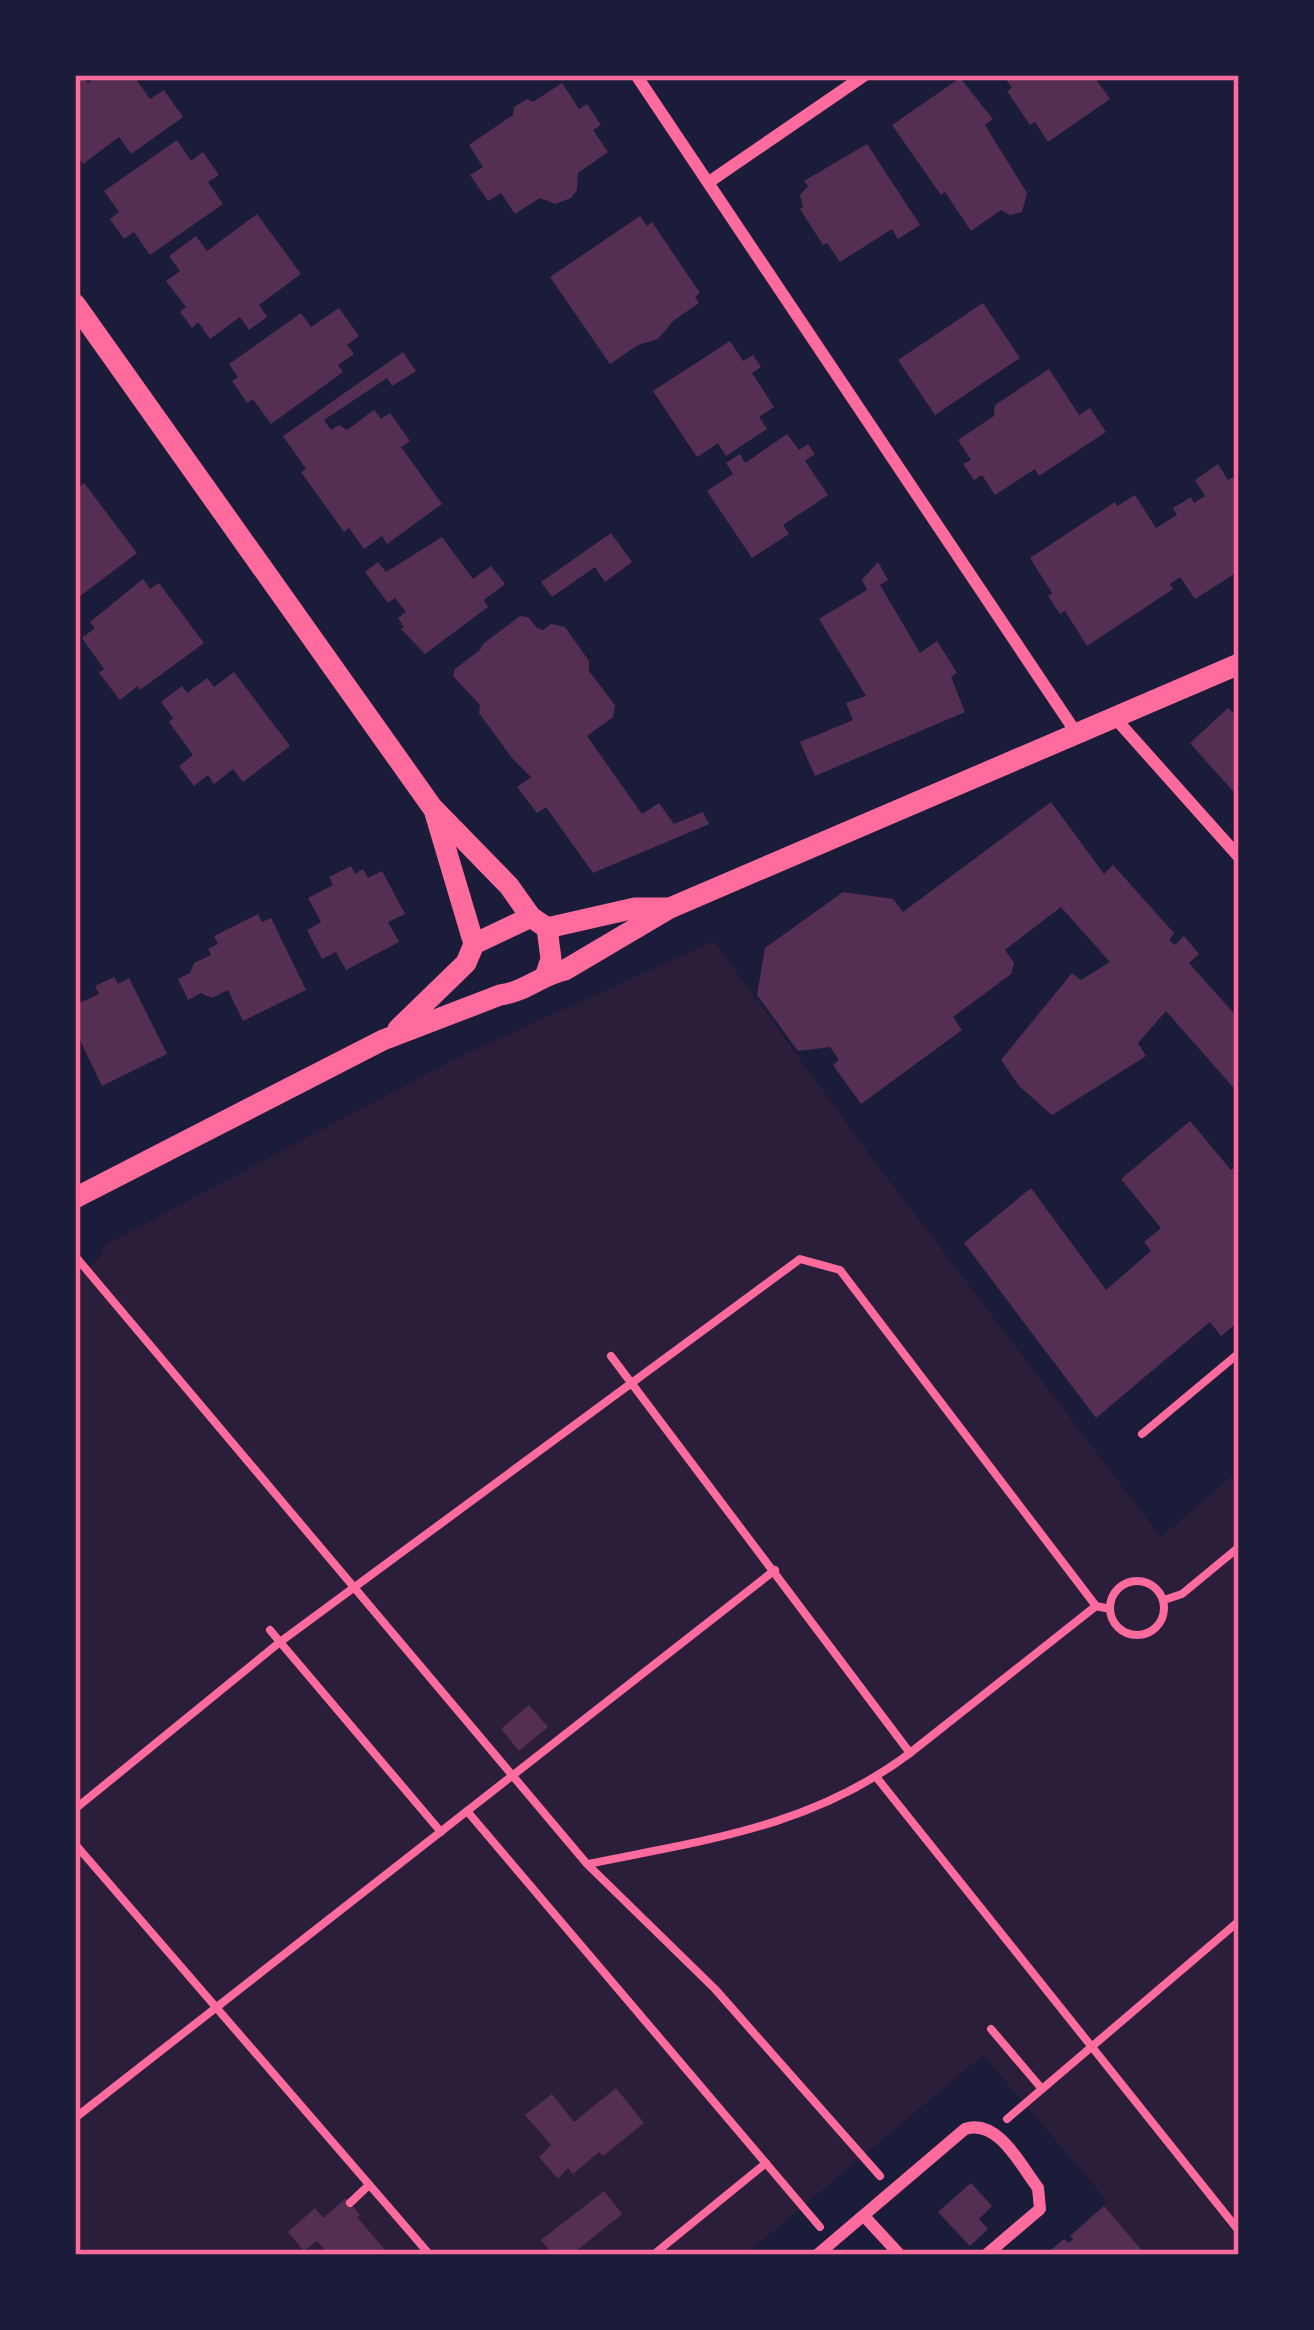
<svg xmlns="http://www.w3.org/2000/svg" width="1314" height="2330" viewBox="0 0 1314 2330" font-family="Manrope,sans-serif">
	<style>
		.green { fill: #2a1e3b }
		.building { fill: #542f53 }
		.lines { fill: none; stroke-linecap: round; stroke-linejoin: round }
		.path { stroke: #ff6b9d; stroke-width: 8 }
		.minor { stroke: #ff6b9d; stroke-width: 12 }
		.tertiary { stroke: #ff6b9d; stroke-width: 21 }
		.neatline { fill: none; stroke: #ff6b9d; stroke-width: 4.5 }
	</style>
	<rect width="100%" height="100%" fill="#1b1b3a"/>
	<path class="green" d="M714 941 875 1162 1161 1537 1239 1470V2255H1146L1104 2206 1108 2202 983 2055 745 2255H75V1278L99 1258 105 1245 457 1058Z"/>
	<g class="building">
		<path d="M82 75 88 83 99 75H133L150 99 164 90 183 117 131 154 119 137 83 164 75 153V81Z"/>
		<path d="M1003 75H1093L1110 99 1048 142 1035 122 1030 125 1007 91 1012 88Z"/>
		<path d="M960 78 993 119 985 125 1027 193 1022 212 1010 215 1001 210 971 231 945 192 941 195 892 125Z"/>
		<path d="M562 83 579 109 587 104 601 125 593 130 608 152 578 173 577 190 571 198 555 204 540 198 515 214 501 193 488 201 470 175 483 167 469 145 513 115 514 107 527 99 533 102Z"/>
		<path d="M177 140 191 161 203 152 219 175 208 182 223 204 150 255 134 232 124 239 110 219 119 212 104 191Z"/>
		<path d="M867 144 920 225 898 239 892 229 840 262 827 243 823 245 800 209 803 207 800 195 808 186 804 181Z"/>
		<path d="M257 214 301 274 259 305 267 317 249 330 240 317 210 339 198 322 192 328 180 312 186 307 166 281 180 271 169 256 196 236 207 251Z"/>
		<path d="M640 216 647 226 652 222 700 293 695 297 699 303 673 321 658 339 638 345 610 364 550 277Z"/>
		<path d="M983 303 1020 358 935 415 898 360Z"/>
		<path d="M339 308 359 336 347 345 354 354 338 365 343 372 271 424 253 399 247 403 232 381 238 377 229 364 301 313 311 327Z"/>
		<path d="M730 341 743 361 753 355 761 367 752 373 774 407 759 417 767 429 726 456 718 443 697 457 653 391Z"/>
		<path d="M403 352 416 371 392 386 387 378 324 420 331 430 339 425 347 430 374 410 381 419 390 413 410 441 401 447 442 504 387 544 382 536 364 549 349 528 344 532 301 472 306 469 283 436Z"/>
		<path d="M1049 369 1079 415 1090 408 1106 432 1039 476 1035 469 995 495 982 475 974 480 963 464 971 460 958 440 994 416 995 405Z"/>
		<path d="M787 434 799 450 808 444 815 454 805 461 828 495 783 525 789 534 752 558 707 491 733 474 726 463 740 454 745 463Z"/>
		<path d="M1218 464 1228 480 1233 477 1239 487V571L1195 599 1180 577 1170 584 1173 589 1087 646 1065 611 1060 614 1048 596 1052 593 1030 558 1115 502 1117 506 1135 495 1156 528 1177 515 1173 508 1191 497 1194 503 1205 496 1195 480Z"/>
		<path d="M84 483 137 553 75 600V490Z"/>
		<path d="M611 533 632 562 605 582 595 567 552 597 541 582Z"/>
		<path d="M442 537 473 579 491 566 505 584 484 600 488 607 425 654 401 629 404 627 398 618 406 612 395 598 388 603 365 572 378 562 386 572Z"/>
		<path d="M878 562 888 580 880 585 920 653 937 641 957 673 951 677 965 712 815 776 800 742 853 720 846 703 866 696 819 619 867 590 862 580Z"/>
		<path d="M143 579 150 589 159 583 204 643 140 690 138 686 120 700 99 673 104 669 82 638 95 628 90 622Z"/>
		<path d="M520 616 528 617 537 628 543 630 551 624 565 627 589 661V671L615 705 613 717 587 736 642 814 659 803 674 824 703 812 709 824 593 873 546 807 537 813 517 787 531 777 512 758 479 713 480 705 453 676 455 669 480 650 483 644Z"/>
		<path d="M234 672 290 746 243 782 233 769 214 784 208 775 194 786 179 766 193 755 169 722 173 718 161 702 182 686 187 693 207 678 214 687Z"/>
		<path d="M1228 708 1236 715 1239 712V798L1190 743Z"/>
		<path d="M1051 802 1104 874 1113 865 1174 933 1169 940 1175 945 1184 936 1199 954 1189 963 1239 1019V1094L1166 1011 1138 1043 1146 1056 1052 1115 1020 1087 1001 1060 1072 973 1081 980 1110 962 1061 907 1005 950 1014 963 1011 974 953 1017 962 1030 861 1104 833 1065 839 1060 830 1047 798 1051 757 995 765 948 843 892 893 899 903 912Z"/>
		<path d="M351 866 355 874 363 869 368 878 382 871 405 914 388 922 399 942 346 970 336 952 322 959 307 930 321 922 308 898 333 885 329 877Z"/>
		<path d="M258 914 262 922 271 918 306 990 243 1021 228 990 212 998 201 993 188 1000 178 979 190 973 194 963 211 955 208 949 218 944 214 936Z"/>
		<path d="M114 977 118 984 129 978 167 1054 102 1086 75 1030V1005L99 994 95 986Z"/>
		<path d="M1190 1121 1231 1170 1239 1164V1321L1221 1336 1210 1322 1096 1418 964 1243 1031 1188 1106 1290 1151 1251 1144 1242 1161 1228 1121 1179Z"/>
		<path d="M529 1705 548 1727 519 1751 501 1729Z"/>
		<path d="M616 2088 644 2123 603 2156 599 2152 573 2174 568 2168 558 2179 539 2157 551 2145 525 2115 552 2094 574 2122Z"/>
		<path d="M971 2183 992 2206 979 2219 988 2229 970 2246 938 2212Z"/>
		<path d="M604 2191 622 2214 571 2255H553L541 2240Z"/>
		<path d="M346 2198 360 2215 357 2217 389 2255H329L317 2241 304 2251 288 2232 315 2208 323 2218Z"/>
		<path d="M1104 2206 1146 2255H1045L1064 2239 1069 2243 1073 2239 1070 2236Z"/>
	</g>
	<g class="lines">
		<g class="path">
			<path d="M75 1256 587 1864 715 1989 880 2176"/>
			<path d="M1142 1434 1239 1353"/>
			<circle cx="1137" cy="1608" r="27"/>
			<path d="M1164 1600 1182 1594 1239 1547"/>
			<path d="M270 1630 280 1642 800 1259 840 1270 1096 1606 1110 1609"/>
			<path d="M910 1753 1096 1606"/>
			<path d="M877 1778 1239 2231"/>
			<path d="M75 1809 280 1642 441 1832"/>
			<path d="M467 1811 820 2227"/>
			<path d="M75 1844 430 2255"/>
			<path d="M588 1864C705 1840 812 1827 910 1753L611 1356"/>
			<path d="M991 2029 1042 2089"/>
			<path d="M75 2118 775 1570"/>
			<path d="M1007 2119 1239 1921"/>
			<path d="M350 2203 369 2185"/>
			<path d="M653 2255 766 2163"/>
		</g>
		<g class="minor">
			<path d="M636 75 1077 734"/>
			<path d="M709 182 865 75"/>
			<path d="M1115 718 1239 857"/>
			<path d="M864 2216 900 2255"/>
			<path d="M817 2255 965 2129C998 2118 1021 2166 1038 2188L1040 2209 986 2255"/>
		</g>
		<g class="tertiary">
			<path d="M75 304 432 807 509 886 531 917 547 928 551 959 546 974"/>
			<path d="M435 813 474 944"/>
			<path d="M547 928 635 908H669"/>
			<path d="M398 1029 466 963 474 944 531 917"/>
			<path d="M75 1198 383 1040 500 995C525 992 541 975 565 970L670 908 1239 664"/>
		</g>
	</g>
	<rect width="1314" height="2330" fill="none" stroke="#1b1b3a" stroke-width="156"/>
	<rect x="78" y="78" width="1158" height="2174" class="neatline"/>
</svg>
